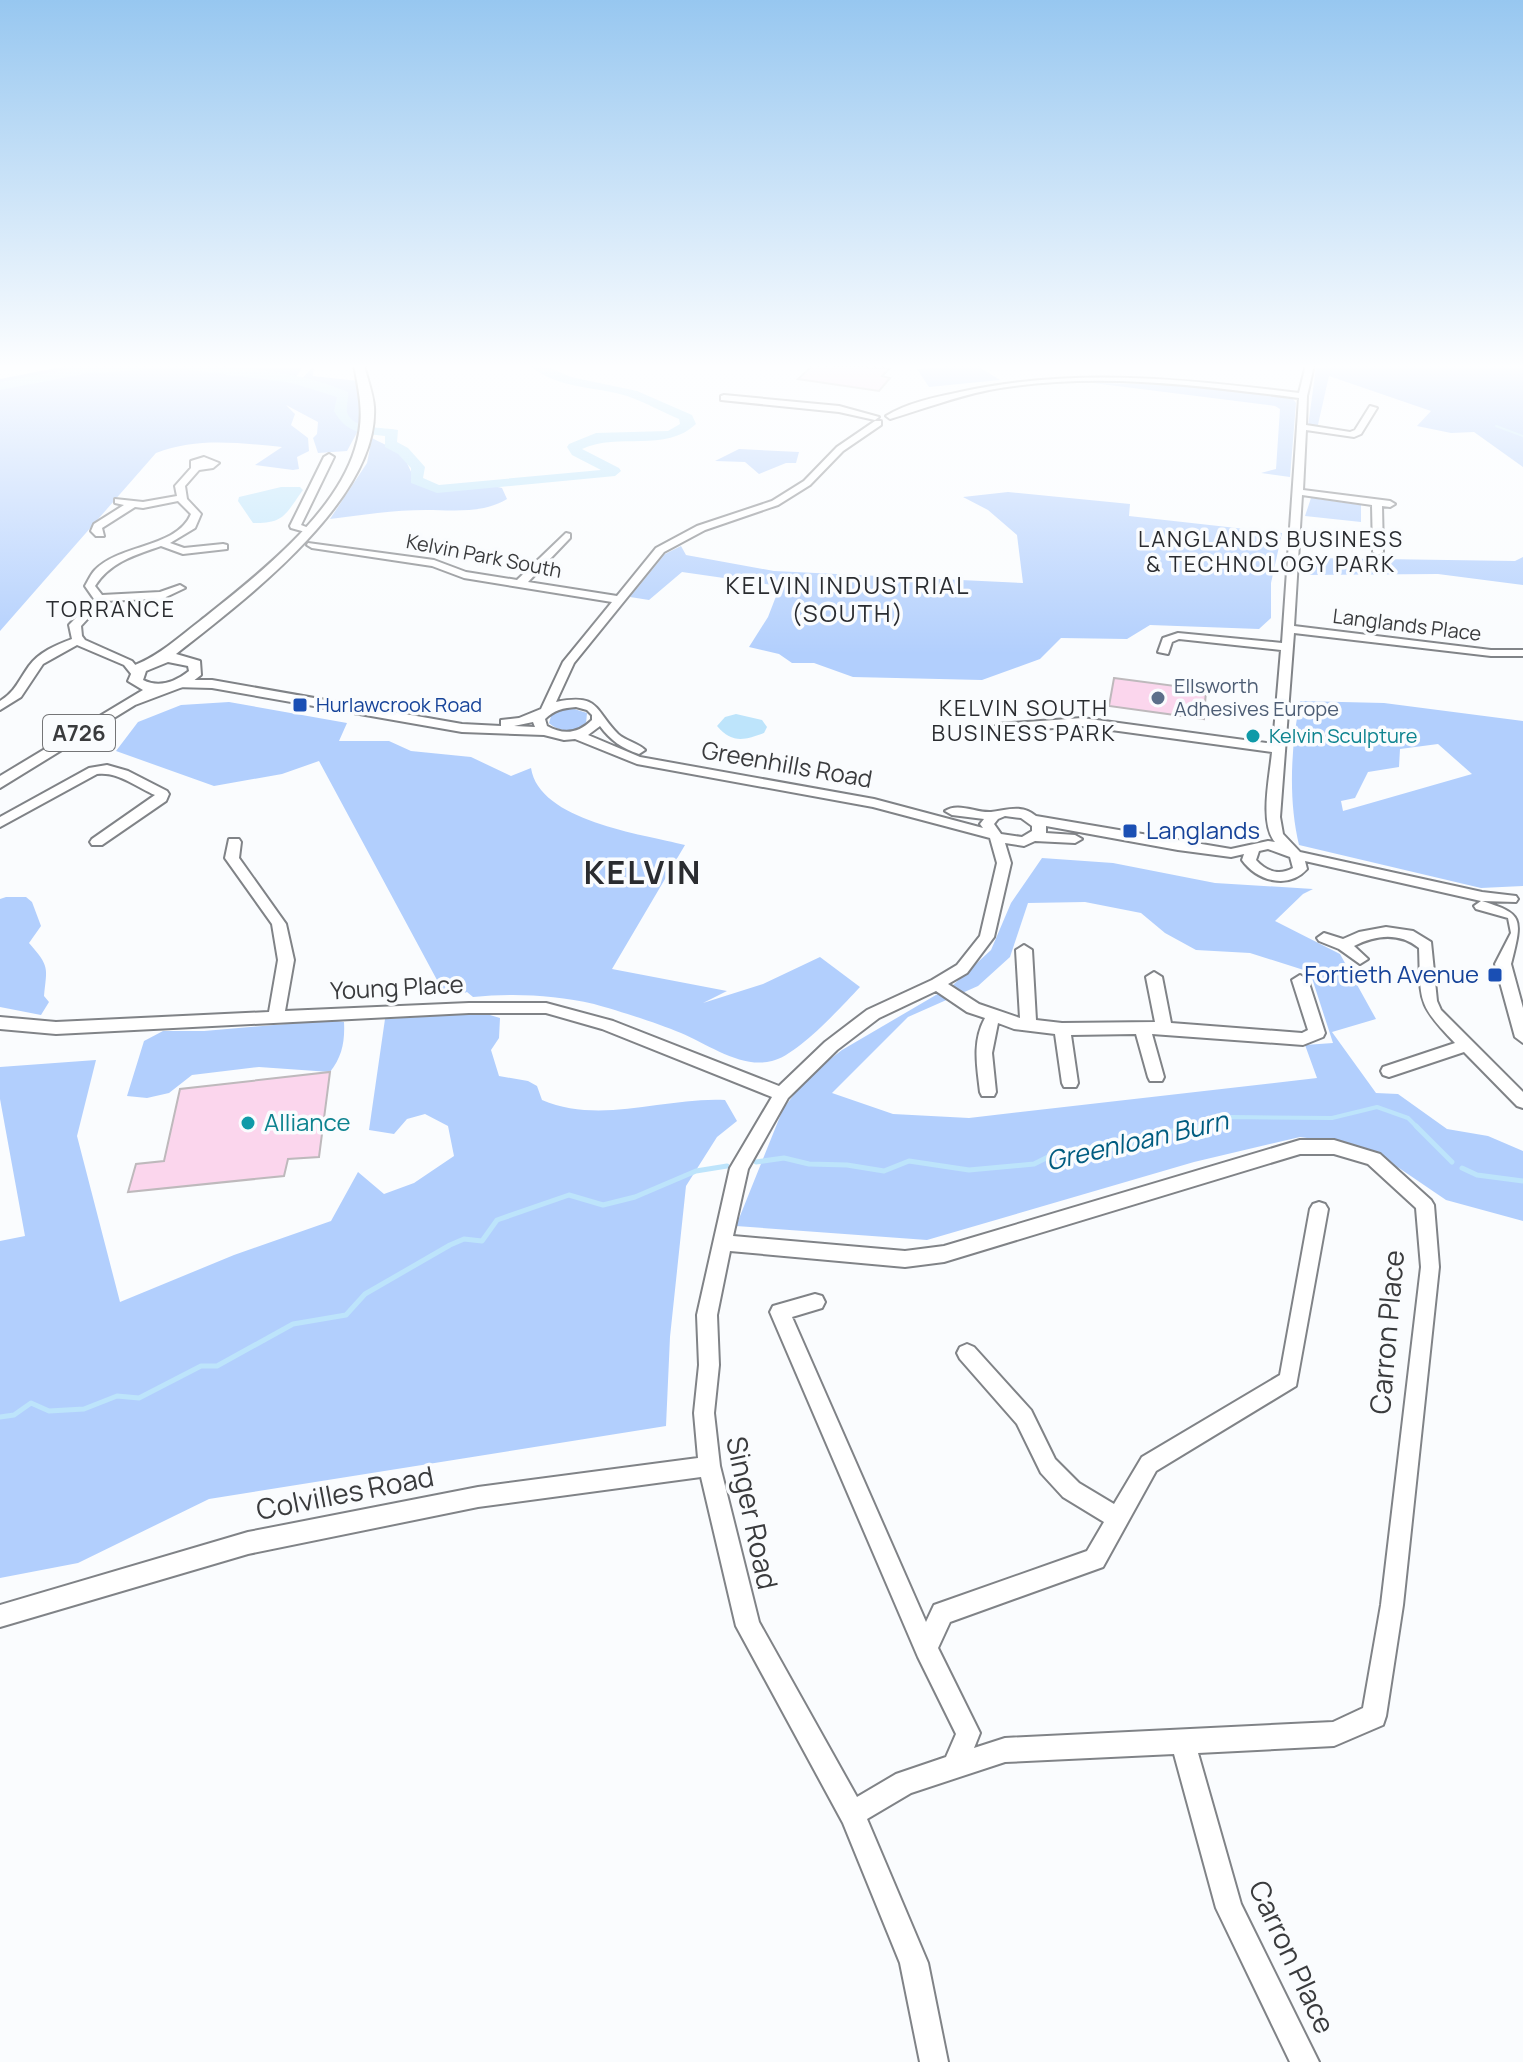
<svg xmlns="http://www.w3.org/2000/svg" width="1523" height="2062" viewBox="0 0 1523 2062" font-family="Manrope,sans-serif">
	<style>
		.green { fill: #b2cffd; fill-rule: evenodd }
		.water { fill: #bde4fb }
		.lines { fill: none; stroke-linecap: round; stroke-linejoin: round }
		.stream-far2 { stroke: #bde4fb; stroke-width: 2 }
		.stream-far1 { stroke: #bde4fb; stroke-width: 4 }
		.stream { stroke: #bde4fb; stroke-width: 5 }
		.river { fill: #bde4fb; fill-rule: evenodd }
		.building { fill: #fbd6ed; stroke: #beb9bc; stroke-width: 2 }
		.minor-casing { stroke: #808387; stroke-width: 4 }
		.major-casing { stroke: #808387; stroke-width: 4 }
		.minor { fill: #fff; fill-rule: evenodd }
		.major { fill: #fff; fill-rule: evenodd }
		.service-dot { fill: #5c6f8a; stroke: #fafcfe; stroke-width: 3 }
		.transit-dot { fill: #1a4fb4; stroke: #fafcfe; stroke-width: 3 }
		.culture-dot { fill: #0f9aa8; stroke: #fafcfe; stroke-width: 3 }
		.labels { text-anchor: middle; stroke-width: 7; stroke-linejoin: round; paint-order: stroke }
		.far-street-label { font-size: 20px; fill: #3a3b3d; stroke: #fafcfe }
		.far-service-label { font-size: 20px; fill: #4e5e75; stroke: #fafcfe; text-anchor: start }
		.far-transit-label { font-size: 20px; fill: #164399; stroke: #fafcfe; text-anchor: start }
		.far-culture-label { font-size: 20px; fill: #0d838f; stroke: #fafcfe; text-anchor: start }
		.far-neighbourhood-label { font-size: 22px; letter-spacing: 2px; fill: #2a2c30; stroke: #fafcfe }
		.shield { fill: #fafcfe; stroke: #747577; stroke-width: 2 }
		.shield-label { font-size: 22px; font-weight: bold; fill: #3a3b3d }
		.far-quarter-label { font-size: 24px; letter-spacing: 2px; fill: #2a2c30; stroke: #fafcfe }
		.street-label { font-size: 24px; fill: #3a3b3d; stroke: #fafcfe }
		.transit-label { font-size: 24px; fill: #164399; stroke: #fafcfe; text-anchor: start }
		.culture-label { font-size: 24px; fill: #0d838f; stroke: #fafcfe; text-anchor: start }
		.water-label { font-size: 26px; font-style: italic; fill: #005c80; stroke: #fafcfe }
		.near-street-label { font-size: 28px; fill: #3a3b3d; stroke: #fafcfe }
		.district-label { font-size: 32px; font-weight: bold; letter-spacing: 2px; fill: #2a2c30; stroke: #fafcfe }
	</style>
	<rect width="100%" height="100%" fill="#fafcfe"/>
	<g class="green">
		<path d="M71 365 302 368 292 383 320 385 301 380 314 365 313 376 358 381 360 427 347 451 318 453 313 438 317 434 318 422 286 405 295 414 291 425 308 438 309 451 297 457 299 469 293 470 255 465 282 447C239 443 197 437 156 453L0 631V379Z"/>
		<path d="M946 365H976L1000 380 929 387 917 369 944 368Z"/>
		<path d="M1342 365H1523V467L1474 432 1451 433 1417 426 1431 411 1329 376 1317 429 1308 426 1316 368Z"/>
		<path d="M1093 383 1189 385 1293 399 1296 403 1290 477 1261 473 1276 469 1280 409 1275 406Z"/>
		<path d="M372 438C380 443 393 447 400 453 411 464 410 481 426 488 450 498 477 482 502 488L507 499C483 514 452 510 426 510 394 510 361 515 330 519L367 463Z"/>
		<path d="M739 449 799 452 796 463H786L759 474 745 462 715 461Z"/>
		<path d="M1008 492 1130 504 1129 516 1282 533 1271 583V618L1259 629 1150 625 1127 639 1061 638 1040 659 982 680 853 677 814 663H792L779 654 749 647 768 617 780 586 682 572 649 600 630 597 665 554 681 546 686 555 774 571 1023 583 1017 535 988 510 963 497Z"/>
		<path d="M1311 498 1361 505V522L1305 516Z"/>
		<path d="M1523 557V585L1438 574 1302 575 1303 560 1312 558 1515 561Z"/>
		<path d="M1300 701 1384 703 1523 721V886L1481 888 1299 845C1288 799 1291 746 1300 701ZM1438 744 1472 774 1343 811 1341 801 1355 798 1368 772 1399 767 1400 749Z"/>
		<path d="M229 702 347 723 339 741H389L411 751 471 757 511 776 531 768C539 821 642 834 685 845L612 969 727 991 703 1003 763 984 820 957 860 987C841 1007 798 1055 772 1061 742 1069 709 1045 681 1033 657 1023 619 1011 594 1004 554 995 514 993 473 997L467 992 456 996 444 993 319 761 282 774 214 786 116 751 138 722 181 705Z"/>
		<path d="M571 708 587 713 586 724C574 732 560 733 549 723L552 713Z"/>
		<path d="M1042 858 1113 863 1215 883 1313 889 1303 894 1275 921 1340 954 1376 1019 1332 1032 1376 1093 1398 1094 1447 1129 1488 1136 1523 1151V1221L1446 1200 1399 1168 1349 1144 1300 1137 1194 1162 927 1240 736 1226 783 1109 808 1076 842 1050 953 985 991 950 1011 903ZM1085 902 1141 913 1165 933 1196 950 1250 953 1310 972 1333 1043 1305 1045 1317 1078 969 1118 893 1114 832 1093 908 1017 978 986 1010 957 1028 903Z"/>
		<path d="M6 897H26L32 902 41 926 29 943C50 967 47 967 44 996L49 1002 41 1015 0 1007V899Z"/>
		<path d="M483 1013 500 1018 499 1038 491 1050 499 1076 528 1081 537 1086 542 1100C601 1125 664 1097 725 1100L737 1121 717 1137 686 1186 670 1337 666 1426 209 1499 78 1563 0 1578V1241L25 1236 0 1099V1067L96 1060 77 1136 120 1302 234 1255 331 1221 358 1172 384 1194 414 1183 454 1156 448 1126 425 1114 407 1119 394 1134 369 1130 385 1019Z"/>
		<path d="M331 1020 344 1022C345 1042 342 1057 330 1072L259 1067 192 1075 169 1093 147 1098 127 1096 144 1041 163 1031H204Z"/>
	</g>
	<g class="water">
		<path d="M281 487H300L303 490C286 513 285 524 253 523L238 501 239 497Z"/>
		<path d="M736 714 762 720 767 727 764 733C745 740 732 744 717 726L725 717Z"/>
	</g>
	<g class="lines">
		<path class="stream-far2" d="M1496 426 1523 436"/>
		<path class="stream-far1" d="M1196 1128 1232 1117 1332 1118 1377 1107 1408 1118 1418 1128"/>
		<g class="stream">
			<path d="M1416 1126 1452 1162"/>
			<path d="M756 1162 784 1158 809 1164 847 1165 884 1171 909 1161 969 1170 1034 1164 1054 1154 1085 1147 1119 1149 1169 1131H1185L1202 1126"/>
			<path d="M1462 1168 1477 1175 1523 1181"/>
			<path d="M0 1417 14 1415 31 1403 49 1411 84 1409 117 1396 139 1398 201 1366H217L293 1324 346 1315 365 1294 450 1245 464 1239 482 1241 497 1220 569 1195 603 1205 635 1197 696 1171 727 1166"/>
		</g>
		<g class="river">
			<path d="M157 365 151 369 84 374 0 390V382L84 366Z"/>
			<path d="M177 365C234 365 296 370 348 392 349 398 346 406 347 412 352 430 384 427 398 430L397 442 408 448 425 467 423 478 439 485 601 470 572 455 567 447 569 444 596 433 668 431 680 424 679 419C662 412 645 402 627 396 595 386 555 389 530 365H544L571 377 637 391 692 415 696 424C666 453 618 432 582 449L619 468 621 471 615 476 437 493 411 483V468L398 454 385 447V436C361 433 346 433 334 411L337 397 292 383 183 369Z"/>
		</g>
	</g>
	<g class="building">
		<path d="M813 365 890 368 882 376 890 378 879 391 798 379Z"/>
		<path d="M1114 678 1206 690 1204 719 1109 706Z"/>
		<path d="M330 1072 319 1157 288 1159 284 1176 128 1192 136 1164 164 1161 180 1089Z"/>
	</g>
	<g class="lines">
		<g class="minor-casing">
			<g id="minor">
				<path d="M1306 365H1314L1307 396 1306 425 1350 432 1355 430 1370 406 1377 408 1361 434 1354 437 1306 430 1303 490 1390 501 1395 504 1390 507 1382 506 1383 552 1378 555 1373 552 1372 505 1302 495 1294 626 1491 650H1523V656H1491L1294 633 1280 817 1283 834 1300 852 1482 892 1516 896 1518 899 1516 902 1482 901C1523 914 1523 917 1511 964L1523 1008V1043L1515 1037 1495 964 1511 933 1508 918 1476 909 1474 906 1481 901 1305 861 1307 869C1288 890 1257 881 1242 860L1244 854 1231 857 1178 850 1046 826V833L1075 835 1082 839 1075 843 1035 841 1024 846 1005 843 1011 863 994 937 967 973 948 984 979 1004 1020 1018 1016 950 1024 945 1032 950 1036 1020 1062 1023 1155 1022 1146 977 1154 972 1162 977 1171 1023 1302 1033 1308 1030 1292 980 1300 975 1308 980 1325 1033 1323 1037 1303 1045 1152 1034 1164 1077 1162 1081H1150L1148 1077 1136 1034 1071 1035 1078 1083 1076 1087H1064L1062 1083 1055 1034 1014 1029 998 1023 992 1053 996 1092 994 1096H982L980 1092C977 1066 972 1042 985 1018L967 1012 936 991 879 1018 837 1050 788 1098 748 1169 733 1236 905 1251 944 1246 1300 1140H1334L1380 1154 1431 1200 1434 1205 1439 1267 1403 1605 1386 1716 1383 1725 1334 1746 1198 1753 1241 1904 1319 2062H1290L1216 1908 1174 1754 1005 1762 911 1793 867 1819 928 1963 948 2062H920L900 1963 843 1823 736 1626 701 1477 478 1507 248 1554 0 1627V1605L248 1532 478 1487 698 1458 694 1413 699 1365 697 1315 730 1168 772 1097 602 1029 546 1013H469L56 1034 0 1029V1017L56 1022 269 1012 278 960 272 924 225 858 229 839H239L241 842 239 858 286 924 294 960 285 1011 469 1003H546L613 1021 779 1086 825 1042 867 1010 932 980 957 965 980 936 997 863 990 838 873 807 637 764 575 739 564 740 544 735 462 732 212 688 174 687V681L178 680H212L462 724 501 726V720L519 718 541 709 563 662 612 602 464 578 432 566 312 548 307 545 308 543 434 560 466 572 517 580 566 533 570 534V538L528 582 617 596 656 548 697 526 772 501 804 481 837 447 875 421H881V425L843 451 810 485 778 505 705 530 664 552 574 663 556 702C600 693 594 710 618 734 626 741 638 743 645 750L639 754C622 748 611 741 600 726L588 735 640 757 874 799 983 828 980 824 984 819 952 815 945 811C958 802 976 813 991 812 1008 810 1021 804 1036 816L1231 849 1268 841 1275 842C1259 823 1270 776 1272 752L1082 726 999 732 993 728 999 724 1082 718 1273 744 1281 650 1179 639 1172 642 1168 654 1158 652 1163 638 1178 633 1282 643 1299 398C1197 385 1091 371 989 390 955 397 923 409 890 419L886 416C906 403 936 397 960 392 1073 367 1186 379 1299 393ZM576 707 587 710 592 715V720C578 734 563 735 547 726L545 719C554 710 563 708 576 707ZM533 722 535 727 514 726ZM1005 816 1021 818 1032 826V831L1022 837 1001 834 994 824 998 819ZM1268 849 1290 857 1293 868C1279 876 1266 871 1256 860L1259 851ZM1300 1154H1334L1368 1164 1416 1208 1421 1267 1381 1605 1363 1708 1333 1722 1005 1738 974 1748 980 1733 938 1648 950 1622 1103 1567 1156 1471 1296 1386 1328 1209 1325 1204 1319 1202 1313 1204 1310 1209 1280 1375 1142 1457 1114 1504 1079 1483 1055 1459 1031 1410 974 1347 967 1344 960 1347 957 1353 960 1359 1017 1424 1041 1473 1063 1497 1104 1522 1087 1551 934 1605 926 1622 792 1317 822 1308 825 1302 822 1296 815 1294 773 1306 770 1312 918 1657 956 1734 946 1757 896 1774 857 1797 759 1622 720 1466 714 1413 719 1365 717 1315 730 1251 905 1267 944 1262Z"/>
				<path d="M724 395 839 406 879 417 875 420 839 412 721 400V396Z"/>
				<path d="M329 454 334 457 301 525 314 530 309 533 291 528 290 526 324 457Z"/>
				<path d="M204 457 219 463 213 468 199 470 185 486 187 499 201 514 195 528 170 543 184 548 223 544 227 545V549L183 554 161 546C135 555 110 562 95 586L102 595 160 592 180 585 185 588 166 597 162 606 158 607 153 604 154 599 104 601 81 626 82 636 85 640 132 661 142 673 140 675H132L124 665 77 645 43 664 21 697 0 710V701C15 692 19 680 29 666 39 652 56 645 72 639L69 625 94 599 85 586C88 581 91 574 95 570 120 544 177 548 191 514L178 501 143 508 135 507 102 528 104 536H96L91 531 94 524 124 505 115 503V499L143 502 177 496 175 486 191 468V461Z"/>
				<path d="M107 765 128 771 167 791 169 794 166 801 102 845H92L90 842 92 839 155 795C137 787 117 771 97 774L0 827V817L89 768Z"/>
				<path d="M1386 927 1413 931 1431 942 1437 1001 1441 1010 1523 1092V1108L1517 1106 1464 1052 1389 1077 1383 1075 1381 1071 1383 1067 1455 1043C1416 1003 1421 1001 1419 948 1399 932 1376 935 1354 946L1368 959 1360 964 1339 949 1319 941 1317 938 1324 933 1343 939 1359 932Z"/>
			</g>
		</g>
		<g class="major-casing">
			<path id="major" d="M354 365H364C367 378 373 393 374 407 379 500 242 602 176 654L200 661 201 675 188 685 135 705 0 788V776L143 690 128 681 135 665C160 655 179 637 200 621 254 578 334 517 355 449 365 418 360 396 354 365ZM168 662 188 666 189 671C175 682 159 688 143 680L146 671Z"/>
		</g>
		<use href="#minor" class="minor"/>
		<use href="#major" class="major"/>
	</g>
	<linearGradient id="sky" x2="0" y2="1"><stop stop-color="#97c7f0"/><stop offset="0.56" stop-color="#fdfeff"/><stop offset="1" stop-color="#fdfeff" stop-opacity="0"/></linearGradient>
	<rect width="1523" height="654" fill="url(#sky)"/>
	<circle class="service-dot" cx="1158" cy="698" r="8"/>
	<g class="transit-dot">
		<rect x="292" y="697" width="16" height="16" rx="4"/>
		<rect x="1122" y="823" width="16" height="16" rx="4"/>
		<rect x="1487" y="967" width="16" height="16" rx="4"/>
	</g>
	<g class="culture-dot">
		<circle cx="1253" cy="736" r="8"/>
		<circle cx="248" cy="1123" r="8"/>
	</g>
	<g class="labels">
		<g class="far-street-label">
			<text transform="translate(484 556) rotate(11)" y="7">Kelvin Park South</text>
			<text transform="translate(1407 625) rotate(7)" y="7">Langlands Place</text>
		</g>
		<g class="far-service-label">
			<text x="1174" y="693">Ellsworth<tspan x="1174" dy="23">Adhesives Europe</tspan></text>
		</g>
		<g class="far-transit-label">
			<text x="316" y="712">Hurlawcrook Road</text>
		</g>
		<g class="far-culture-label">
			<text x="1269" y="743">Kelvin Sculpture</text>
		</g>
		<g class="far-neighbourhood-label">
			<text x="1271" y="547">LANGLANDS BUSINESS<tspan x="1271" dy="25">&amp; TECHNOLOGY PARK</tspan></text>
			<text x="111" y="617">TORRANCE</text>
			<text x="1024" y="716">KELVIN SOUTH<tspan x="1024" dy="25">BUSINESS PARK</tspan></text>
		</g>
		<rect class="shield" x="43" y="715" width="72" height="36" rx="6"/>
		<g class="shield-label">
			<text x="79" y="741">A726</text>
		</g>
		<g class="far-quarter-label">
			<text x="848" y="594">KELVIN INDUSTRIAL<tspan x="848" dy="28">(SOUTH)</tspan></text>
		</g>
		<g class="street-label">
			<text transform="translate(787 765) rotate(10)" y="8">Greenhills Road</text>
			<text transform="translate(397 988) rotate(-3)" y="8">Young Place</text>
		</g>
		<g class="transit-label">
			<text x="1146" y="839">Langlands</text>
			<text x="1479" y="983" text-anchor="end">Fortieth Avenue</text>
		</g>
		<g class="culture-label">
			<text x="264" y="1131">Alliance</text>
		</g>
		<g class="water-label">
			<text transform="translate(1137 1141) rotate(-13)" y="9">Greenloan Burn</text>
		</g>
		<g class="near-street-label">
			<text transform="translate(1387 1332) rotate(-85)" y="10">Carron Place</text>
			<text transform="translate(345 1493) rotate(-11)" y="10">Colvilles Road</text>
			<text transform="translate(752 1513) rotate(78)" y="10">Singer Road</text>
			<text transform="translate(1292 1957) rotate(65)" y="10">Carron Place</text>
		</g>
		<g class="district-label">
			<text x="643" y="884">KELVIN</text>
		</g>
	</g>
</svg>
